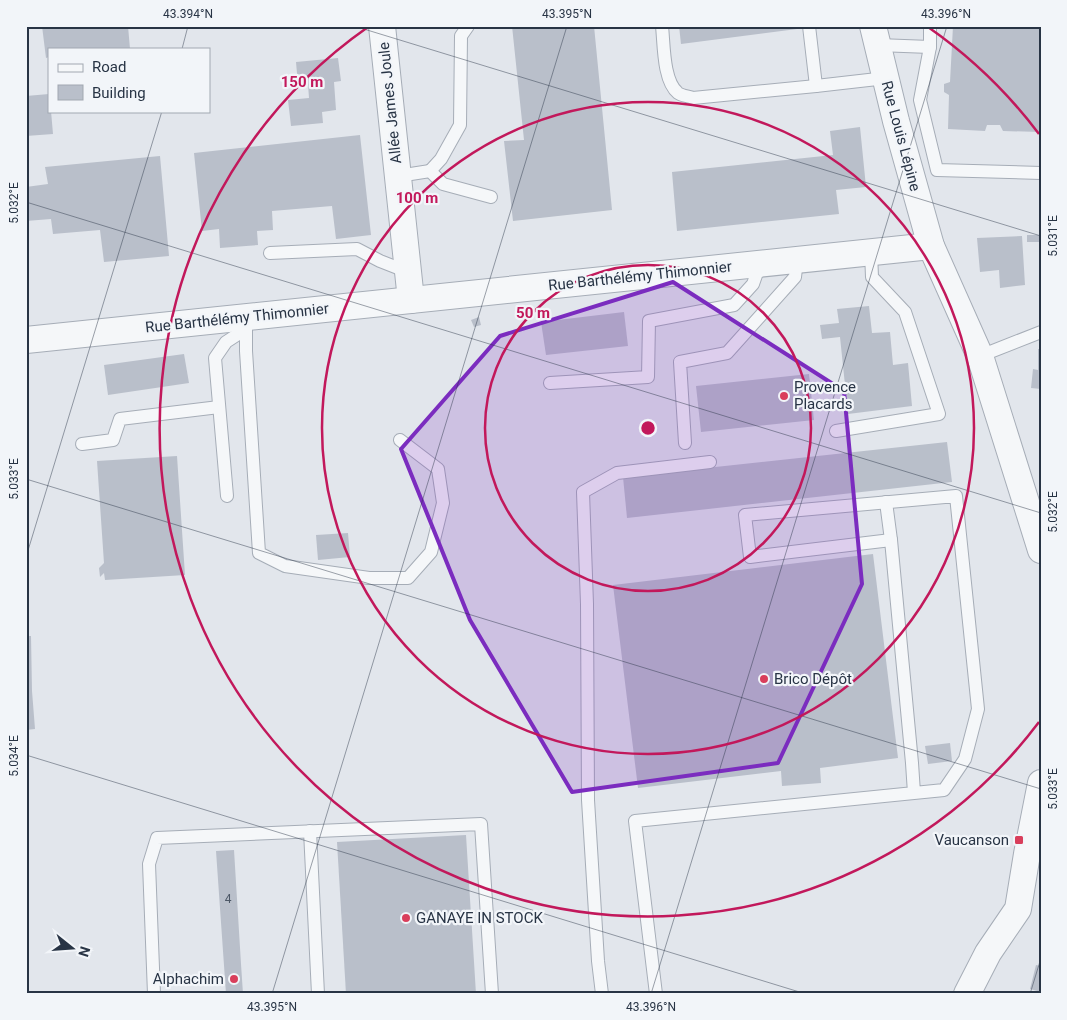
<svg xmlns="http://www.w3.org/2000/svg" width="1067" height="1020" viewBox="0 0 1067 1020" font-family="Roboto,sans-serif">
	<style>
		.building { fill: #b9bfca }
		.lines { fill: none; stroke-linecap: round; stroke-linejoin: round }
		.service-casing { stroke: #a6adb7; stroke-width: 14 }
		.minor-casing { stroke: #a6adb7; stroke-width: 28 }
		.service { stroke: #f5f7f9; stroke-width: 12 }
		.minor { stroke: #f5f7f9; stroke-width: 26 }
		.marked { fill: #7b2cbf; fill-opacity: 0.2; stroke: #7b2cbf; stroke-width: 4; stroke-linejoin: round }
		.ticks { fill: none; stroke: #283445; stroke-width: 1; stroke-opacity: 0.45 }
		.ring { fill: none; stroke: #c2185b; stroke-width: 2.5 }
		.poi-dot { fill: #d93e5b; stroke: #f2f5f9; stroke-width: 2 }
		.labels { text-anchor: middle; stroke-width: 4.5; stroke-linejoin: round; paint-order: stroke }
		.number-label { font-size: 12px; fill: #4c5766 }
		.street-label { font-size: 15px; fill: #283445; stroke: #f2f5f9 }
		.poi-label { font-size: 15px; fill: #283445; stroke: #f2f5f9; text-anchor: start }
		.centre { fill: #c2185b; stroke: #f2f5f9; stroke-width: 2.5 }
		.ring-label { font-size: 15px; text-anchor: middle; font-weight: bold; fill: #c2185b; stroke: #f2f5f9; stroke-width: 4.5; stroke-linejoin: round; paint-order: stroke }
		.neatline { fill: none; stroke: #283445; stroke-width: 2 }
		.ticks-label { font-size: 12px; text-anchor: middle; fill: #283445 }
	</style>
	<rect width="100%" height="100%" fill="#e2e6ec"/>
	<g class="building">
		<path d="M42 26H128L130 49H49V57L46 58Z"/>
		<path d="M512 26H594L612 210 513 221 504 141 524 140Z"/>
		<path d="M679 26H797V29L681 44Z"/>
		<path d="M953 26H1041V132L1003 131 1000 125H987L985 131 948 129 949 95 944 92V84L950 82Z"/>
		<path d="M338 58 341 81 334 82 336 110 322 112 323 123 291 126 288 100 309 98 308 84 298 85 296 62Z"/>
		<path d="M49 94V111H51L53 134 26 136V96Z"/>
		<path d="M860 127 866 187 836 190 839 214 677 231 672 172 833 155 830 131Z"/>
		<path d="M360 135 371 235 336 239 332 206 272 211 273 230 257 231 258 245 220 248 219 229 202 231 194 153Z"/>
		<path d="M160 156 169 256 104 262 100 230 53 234 51 219 26 221V187L48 184 45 167Z"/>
		<path d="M1027 235H1040L1039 242H1027Z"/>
		<path d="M1022 236 1025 285 1000 288 999 270 980 272 977 238Z"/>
		<path d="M869 306 872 333 890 332 893 365 908 363 912 406 848 414 840 337 822 339 820 325 839 323 837 309Z"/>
		<path d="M624 312 628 346 546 355 541 322Z"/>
		<path d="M479 317 481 325 474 327 471 320Z"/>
		<path d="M1038 349H1041V389L1031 388 1033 369 1038 370Z"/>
		<path d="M184 354 189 383 108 395 104 365Z"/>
		<path d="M809 374 814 420 701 432 696 386Z"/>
		<path d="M947 442 952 482 627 518 623 477Z"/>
		<path d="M177 456 185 575 105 580 104 573 100 577 99 568 104 563 97 461Z"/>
		<path d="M348 533 350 557 318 560 316 535Z"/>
		<path d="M873 554 898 758 820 768 821 783 782 786 781 771 638 788 613 585Z"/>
		<path d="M26 636H31L32 691 35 729 26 730Z"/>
		<path d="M950 743 952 761 928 764 925 746Z"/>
		<path d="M466 835 476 994H346L337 842Z"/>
		<path d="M234 850 241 964 243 994H226L216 851Z"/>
		<path d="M1036 965 1041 966V992L1030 989Z"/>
	</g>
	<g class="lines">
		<g class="service-casing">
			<g id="service">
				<path d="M662 26C664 44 663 81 678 93 682 96 688 96 693 98L816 86 886 78"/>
				<path d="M809 26 816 86"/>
				<path d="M878 45 930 47V26"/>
				<path d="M930 47 920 100 937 170 1041 173"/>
				<path d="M430 171 441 159 460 125 461 36 468 26"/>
				<path d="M398 176 430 171 443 184 491 197"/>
				<path d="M270 253 357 249 380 261 408 272"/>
				<path d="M246 317V351L259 553 285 566 369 578H408L431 552 443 503 438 469 400 440"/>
				<path d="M980 356 1041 332"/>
				<path d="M550 383 648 377 649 321 734 305 753 284 760 264"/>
				<path d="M836 431 939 414 905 312 872 277 871 252"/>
				<path d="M685 443 680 362 727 353 795 277 797 260"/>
				<path d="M82 444 113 440 120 419 219 407"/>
				<path d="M227 496 215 358 226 342 246 329"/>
				<path d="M886 502 891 540"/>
				<path d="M310 831 318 994"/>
				<path d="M154 994 149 864 157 838 481 824 492 994"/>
				<path d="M602 994 598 961 588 800 587 604 583 492 617 473 710 462"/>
				<path d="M656 994 635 821 944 790 965 759 978 709 956 496 745 515 750 557 891 540 912 763 914 793"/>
			</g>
		</g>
		<g class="minor-casing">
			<g id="minor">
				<path d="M382 26 411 300"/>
				<path d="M873 26 896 121 931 246 980 356 1041 550"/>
				<path d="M26 340 931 246"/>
				<path d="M967 994 988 953 1018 909 1027 854 1041 783"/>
			</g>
		</g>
		<use href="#service" class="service"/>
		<use href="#minor" class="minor"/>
	</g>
	<path class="marked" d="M673 282 844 391 862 584 778 763 572 792 470 620 401 449 500 336Z"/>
	<path class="ticks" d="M354 26 1041 236M182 49 188 26M26 202 1041 513M26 479 1041 789M26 557 162 111M26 755 806 994M272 994 567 26M651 994 947 26M1030 994 1041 958"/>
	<g class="ring">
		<circle cx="648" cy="428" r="163"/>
		<circle cx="648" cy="428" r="326"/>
		<path d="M1039 722A489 489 0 1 1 368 27M928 27A489 489 0 0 1 1039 134"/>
	</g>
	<g class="poi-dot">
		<circle cx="784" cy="396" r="5"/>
		<circle cx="764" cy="679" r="5"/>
		<rect x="1014" y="835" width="10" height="10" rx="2.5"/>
		<circle cx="406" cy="918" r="5"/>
		<circle cx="234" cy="979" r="5"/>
	</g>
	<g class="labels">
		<g class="number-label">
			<text x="228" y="903">4</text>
		</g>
		<g class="street-label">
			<text transform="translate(390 103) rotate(-96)" y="5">Allée James Joule</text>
			<text transform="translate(901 136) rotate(75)" y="5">Rue Louis Lépine</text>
			<text transform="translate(640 276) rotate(-6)" y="5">Rue Barthélémy Thimonnier</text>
			<text transform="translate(237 318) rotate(-6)" y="5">Rue Barthélémy Thimonnier</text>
		</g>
		<g class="poi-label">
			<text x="794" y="392">Provence<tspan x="794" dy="17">Placards</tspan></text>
			<text x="774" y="684">Brico Dépôt</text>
			<text x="1009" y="845" text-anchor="end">Vaucanson</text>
			<text x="416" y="923">GANAYE IN STOCK</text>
			<text x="224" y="984" text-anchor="end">Alphachim</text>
		</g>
	</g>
	<circle cx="648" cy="428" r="8" class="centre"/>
	<g class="ring-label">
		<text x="302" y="87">150 m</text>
		<text x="417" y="203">100 m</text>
		<text x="533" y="318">50 m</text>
	</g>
	<rect width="1067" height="1020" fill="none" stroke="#f2f5f9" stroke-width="55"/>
	<rect x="48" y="48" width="162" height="65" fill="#f2f5f9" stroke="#a1a8b1"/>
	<rect x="58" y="64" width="25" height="8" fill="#f5f7f9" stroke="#a1a8b1"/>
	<text x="92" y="72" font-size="15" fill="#283445">Road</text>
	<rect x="58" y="85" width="25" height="15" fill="#b9bfca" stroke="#a1a8b1"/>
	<text x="92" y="98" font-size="15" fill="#283445">Building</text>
	<g transform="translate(72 948) rotate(107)" stroke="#f2f5f9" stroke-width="4" paint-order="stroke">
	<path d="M0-4L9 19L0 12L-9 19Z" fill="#283445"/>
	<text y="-8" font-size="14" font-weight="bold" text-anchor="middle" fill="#283445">N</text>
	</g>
	<rect x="28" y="28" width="1012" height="964" class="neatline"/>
	<g class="ticks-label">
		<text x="188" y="18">43.394°N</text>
		<text x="567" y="18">43.395°N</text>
		<text x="946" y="18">43.396°N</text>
		<text transform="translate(14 203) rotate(-90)" y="4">5.032°E</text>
		<text transform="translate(1053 236) rotate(-90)" y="4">5.031°E</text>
		<text transform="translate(14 479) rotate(-90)" y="4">5.033°E</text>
		<text transform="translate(1053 512) rotate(-90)" y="4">5.032°E</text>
		<text transform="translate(14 756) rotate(-90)" y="4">5.034°E</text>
		<text transform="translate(1053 789) rotate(-90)" y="4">5.033°E</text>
		<text x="272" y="1011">43.395°N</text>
		<text x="651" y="1011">43.396°N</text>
	</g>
</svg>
